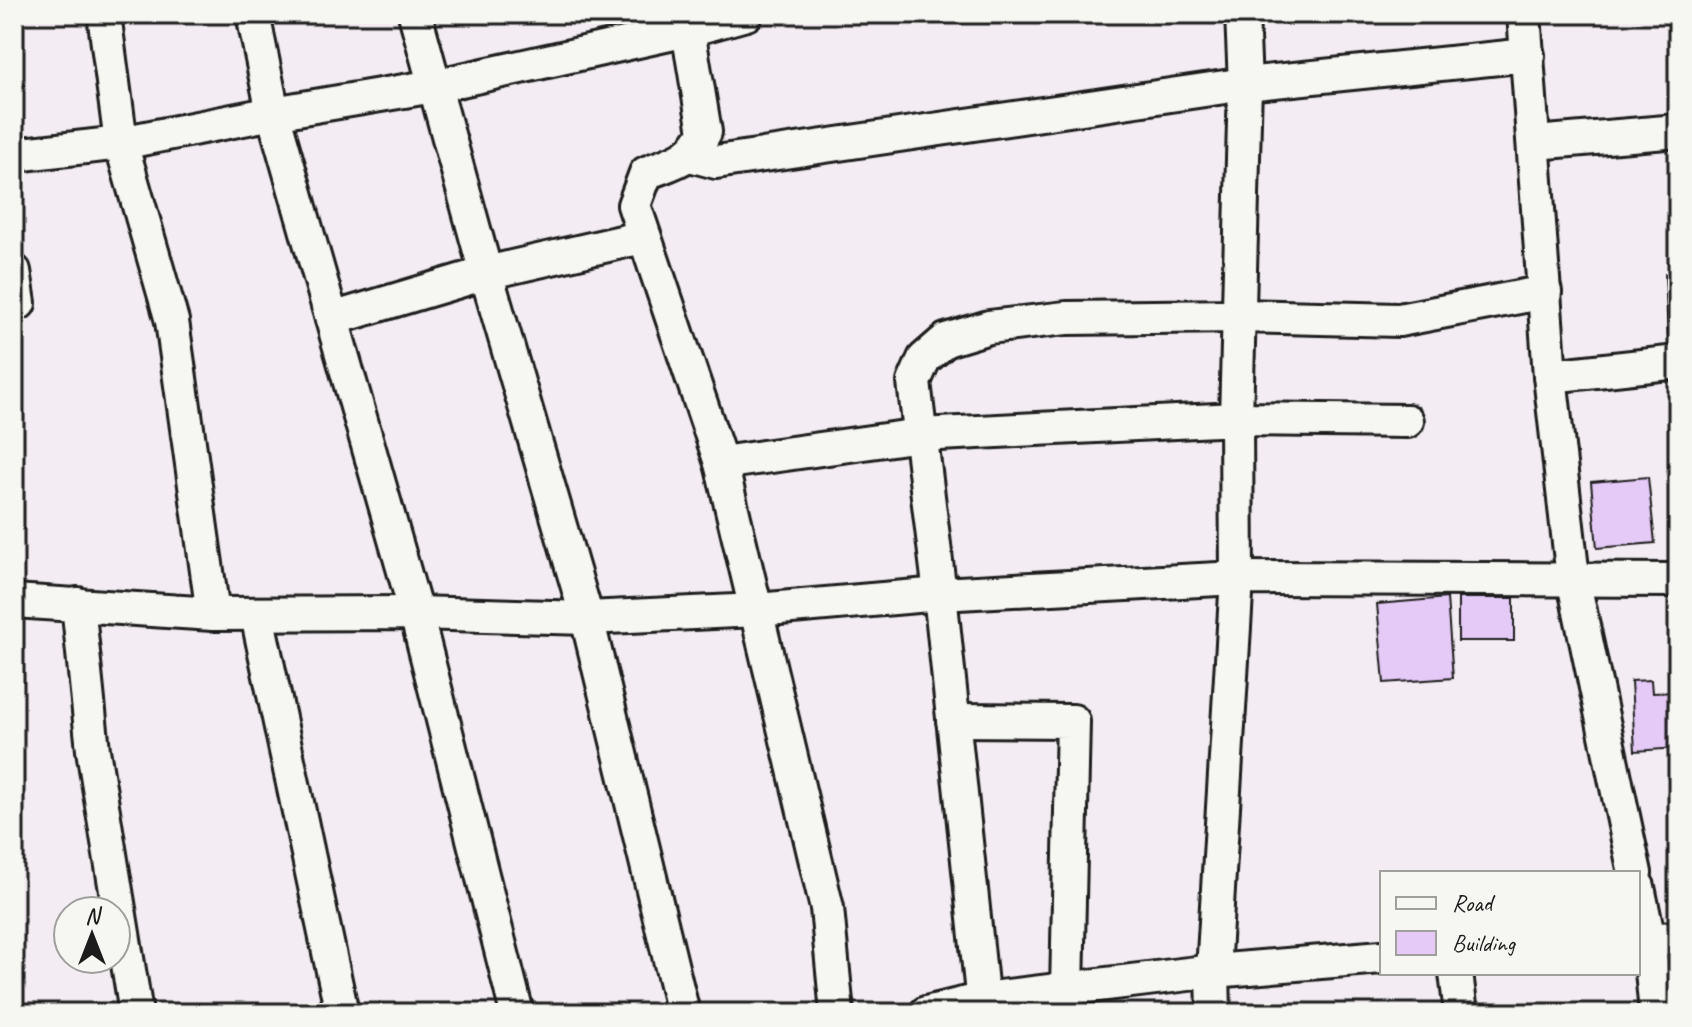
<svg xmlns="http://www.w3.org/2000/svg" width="1692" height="1027" viewBox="0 0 1692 1027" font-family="Caveat,sans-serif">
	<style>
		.building { fill: #e5c9f7; stroke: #1c1c1c; stroke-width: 2 }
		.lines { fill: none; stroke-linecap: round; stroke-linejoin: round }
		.minor-casing { stroke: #1c1c1c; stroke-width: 38 }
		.minor { stroke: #f6f6f2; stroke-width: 32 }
	</style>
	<rect width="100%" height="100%" fill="#f3edf3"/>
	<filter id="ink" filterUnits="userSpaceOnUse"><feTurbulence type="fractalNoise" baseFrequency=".0125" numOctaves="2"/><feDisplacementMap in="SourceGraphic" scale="16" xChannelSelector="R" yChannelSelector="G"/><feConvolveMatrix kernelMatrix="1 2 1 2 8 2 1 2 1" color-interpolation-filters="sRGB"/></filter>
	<g filter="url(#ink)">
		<g class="building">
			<path d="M1678 273V335L1668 336 1665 274Z"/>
			<path d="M1648 477 1655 543 1597 548 1591 482Z"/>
			<path d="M1447 598 1453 678 1384 683 1377 604Z"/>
			<rect x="1458" y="598" width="56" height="43"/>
			<path d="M1651 680 1652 693 1678 692V748L1635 751 1631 681Z"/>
		</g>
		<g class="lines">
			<g class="minor-casing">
				<g id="minor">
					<path d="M104 14 121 143 172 321 213 614"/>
					<path d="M253 14 273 113 416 613 517 1013"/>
					<path d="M415 14 486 273 587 618 683 1013"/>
					<path d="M1524 14 1550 376 1573 578 1635 873"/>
					<path d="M688 30 705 132C692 160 673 162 646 173L634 205 721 463 827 908 837 1013"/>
					<path d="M1535 143 1678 131"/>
					<path d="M14 155 121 143 273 113 434 86 688 30 746 14"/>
					<path d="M690 155 716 162 1245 84 1528 55"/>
					<path d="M14 271 19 303"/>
					<path d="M332 319 486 273 643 237"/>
					<path d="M1550 376 1678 362"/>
					<path d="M721 463 920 435 1236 419 1407 421"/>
					<path d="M14 601 213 614 416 613 587 618 757 610 940 594 1237 578 1678 580"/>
					<path d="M78 604 93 750 136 1013"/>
					<path d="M257 615 342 1013"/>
					<path d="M953 720 1073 721 1067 989"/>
					<path d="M1638 887 1649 940 1656 1013"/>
					<path d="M1638 940 1678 938"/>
					<path d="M1456 973 1461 1013"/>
					<path d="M926 1013 983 999 1213 971 1382 957"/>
					<path d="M984 1013 940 594 914 382 924 359 946 340 989 327 1066 318 1240 316 1399 320 1545 292"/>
					<path d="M1214 1013 1213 971 1237 578 1236 419 1245 84 1242 14"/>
				</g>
			</g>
			<use href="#minor" class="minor"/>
		</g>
	</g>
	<rect width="1692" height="1027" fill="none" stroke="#f6f6f2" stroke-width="48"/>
	<rect x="24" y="24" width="1644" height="979" fill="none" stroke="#1c1c1c" stroke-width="3" filter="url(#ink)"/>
	<rect x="1380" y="871" width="260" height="104" fill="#f6f6f2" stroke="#9f9f9c" stroke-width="2"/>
	<rect x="1396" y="897" width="40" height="12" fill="#f6f6f2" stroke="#9f9f9c" stroke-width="2"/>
	<text x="1452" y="911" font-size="24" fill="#1c1c1c">Road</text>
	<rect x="1396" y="931" width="40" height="24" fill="#e5c9f7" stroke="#9f9f9c" stroke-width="2"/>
	<text x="1452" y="951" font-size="24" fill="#1c1c1c">Building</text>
	<g transform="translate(92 935)"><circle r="38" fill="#f6f6f2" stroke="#9f9f9c" stroke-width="2"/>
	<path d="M0-6L14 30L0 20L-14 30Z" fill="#1c1c1c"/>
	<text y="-12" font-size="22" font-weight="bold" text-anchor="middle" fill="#1c1c1c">N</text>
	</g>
</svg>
